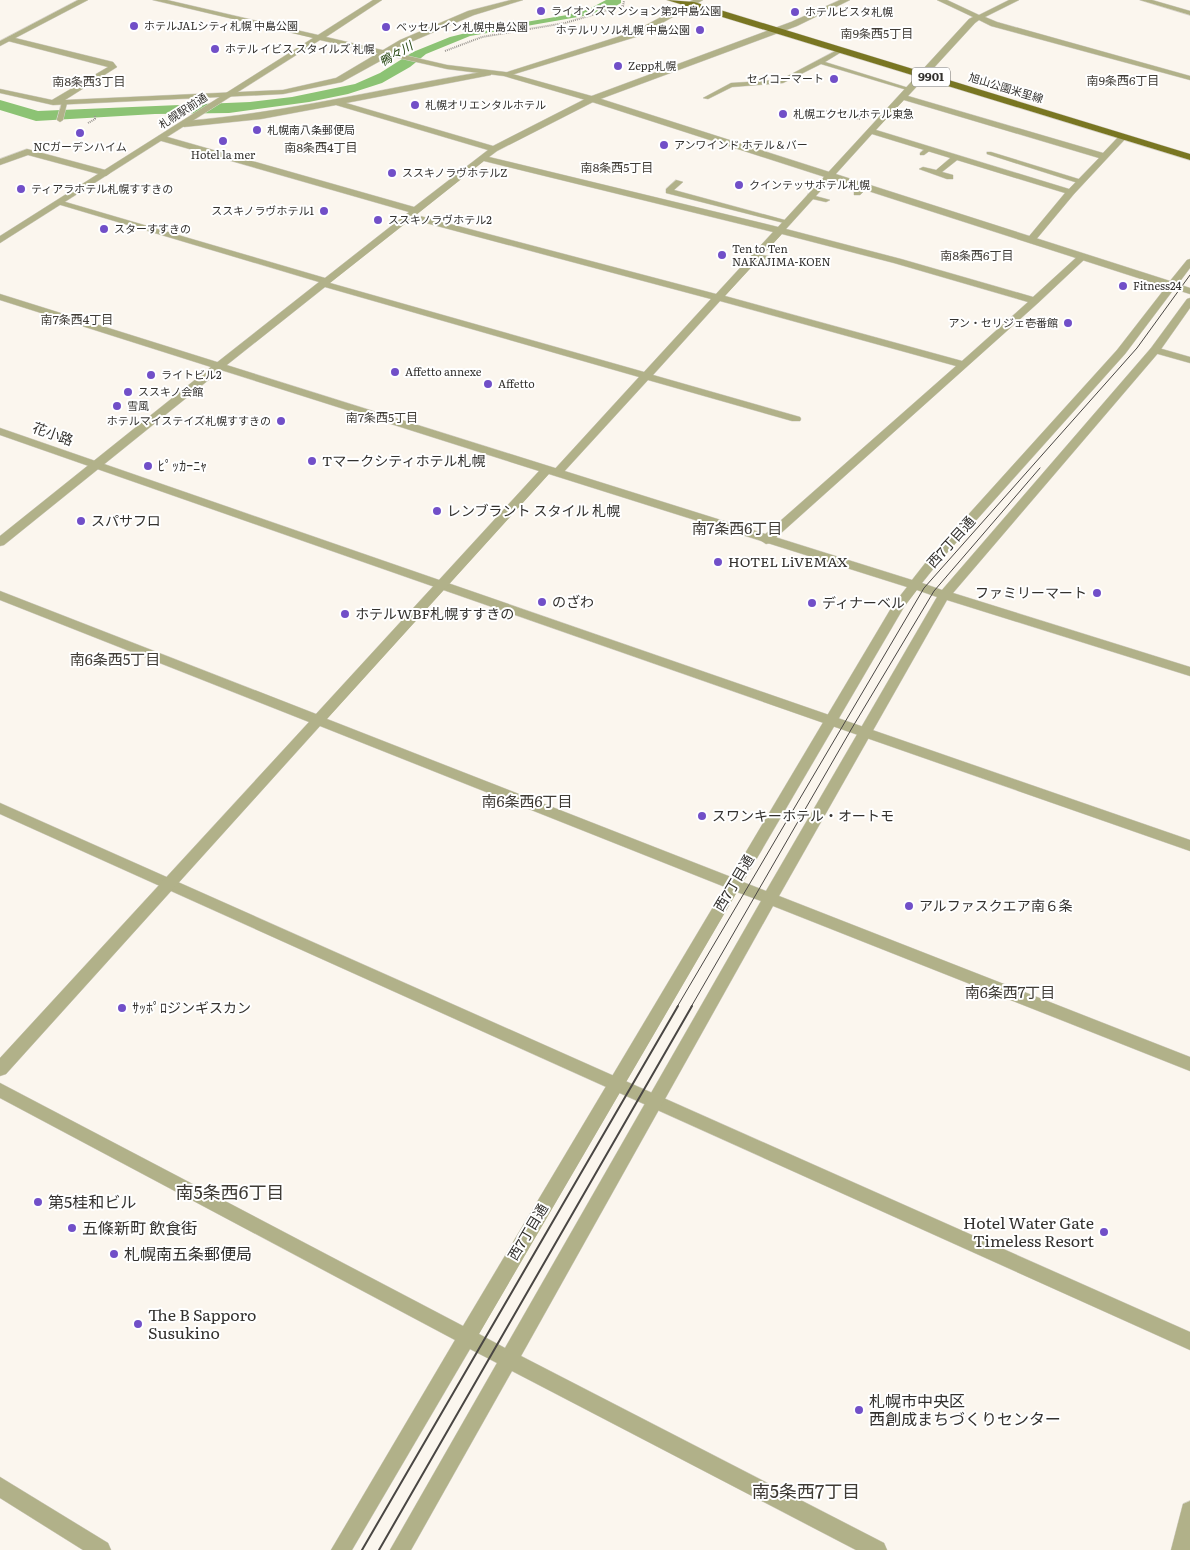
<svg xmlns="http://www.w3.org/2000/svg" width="1190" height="1550" viewBox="0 0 1190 1550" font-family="Literata,'Noto Sans JP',serif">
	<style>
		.water { fill: #8cc374 }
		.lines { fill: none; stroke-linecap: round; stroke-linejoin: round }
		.service-casing { stroke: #d7d3cb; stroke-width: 1 }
		.minor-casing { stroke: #d7d3cb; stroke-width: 1 }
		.tertiary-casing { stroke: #d7d3cb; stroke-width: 1 }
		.primary-casing { stroke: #d7d3cb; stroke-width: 1 }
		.path { stroke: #9b9792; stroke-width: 2; stroke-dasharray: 1 1; stroke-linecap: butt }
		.service { fill: #b1b189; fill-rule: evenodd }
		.minor { fill: #b1b189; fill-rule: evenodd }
		.tertiary { fill: #b1b189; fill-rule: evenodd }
		.primary { fill: #797622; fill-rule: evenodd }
		.tram-far1 { stroke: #494643; stroke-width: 1 }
		.tram { stroke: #494643; stroke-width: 2 }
		.poi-dot { fill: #714fc8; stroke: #fff; stroke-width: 2 }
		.labels { text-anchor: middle; stroke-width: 4; stroke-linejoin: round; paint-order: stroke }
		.far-poi-label { font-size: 11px; fill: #33312e; stroke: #fff; text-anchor: start }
		.far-street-label { font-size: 11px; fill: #33312e; stroke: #fff }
		.far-neighbourhood-label { font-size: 12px; fill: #403c36; stroke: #fff }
		.far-water-label { font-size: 12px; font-style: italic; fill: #1a3d05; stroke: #fff }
		.shield { fill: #fff; stroke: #706f6d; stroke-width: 1 }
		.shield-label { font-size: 12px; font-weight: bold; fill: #33312e }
		.street-label { font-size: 14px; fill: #33312e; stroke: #fff }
		.poi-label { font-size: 14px; fill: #33312e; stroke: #fff; text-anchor: start }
		.neighbourhood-label { font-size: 15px; fill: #403c36; stroke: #fff }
		.near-poi-label { font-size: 16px; fill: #33312e; stroke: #fff; text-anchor: start }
		.near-neighbourhood-label { font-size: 18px; fill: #403c36; stroke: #fff }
	</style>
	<rect width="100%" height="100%" fill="#fbf6ee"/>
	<path class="water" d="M606 0H621V3L614 7 589 15 470 36 426 54 410 67 382 83 348 94 309 102 229 113 155 114 36 121 0 110V100L38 111 250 102 292 97 355 84 380 73 413 52 450 37 478 30 567 15 589 9Z"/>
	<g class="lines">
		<g class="service-casing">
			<g id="service">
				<path d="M841 48 844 50 843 51 825 62 912 89 907 90 821 64 783 83 732 87 708 99 703 98 731 83 780 80Z"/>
				<path d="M62 102 67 103 63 120 60 122 57 120Z"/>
				<path d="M926 148 932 149 924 155H920V153Z"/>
				<path d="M987 152H991L1085 181 1078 183 987 154Z"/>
				<path d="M954 155 961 157 942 172 953 175V179H947L919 169 923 167 936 170Z"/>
				<path d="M676 180 683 182 674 190 792 222 788 224 666 193V189Z"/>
				<path d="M861 185 868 187 860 195H854V191Z"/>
				<path d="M808 194 830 200 826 202 808 198Z"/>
				<path d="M754 254 768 256 772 258 768 260 753 256Z"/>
			</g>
		</g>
		<g class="minor-casing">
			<g id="minor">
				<path d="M511 0H523L474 15 406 44 382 60 342 82 283 94 53 105 0 93V89L52 100 108 67 8 41V37H11L113 62 117 67 65 100 283 90 336 78 400 40 468 11Z"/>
				<path d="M693 0H703L639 36 508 76 501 74 633 32Z"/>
				<path d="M840 0H850L797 26 595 101 497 151 489 157 778 227 969 19 973 17 937 0H947L979 15 1009 0H1019L985 17 997 22 1190 76V80L991 26 979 20 975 23 908 96 1103 153 1121 134 1128 136 1074 194 1034 242H1028L1026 240 1065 193 872 134 786 229 901 259 1033 297 1079 255 1082 254 1087 257 1038 303 770 543 766 544 760 540 762 537 956 366 720 301 653 375 800 417 801 419 800 421H792L648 380 561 475 557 476 551 473 553 471 639 377 325 287 223 368H215L214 366 215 364 319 282 54 203 59 200 62 201 325 278 409 212 158 140V136H164L414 207 488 150 336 105 261 119 184 127 180 124 184 121C287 113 386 87 488 71H491V75L346 103 493 146 589 97 791 22ZM904 100 1099 158 1069 189 876 130ZM484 161 773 232 716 294 416 215ZM411 219 711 299 644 372 330 283ZM782 234 894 263 1028 302 962 361 725 296Z"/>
				<path d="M1140 0H1152L1190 11V15Z"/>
				<path d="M27 149 109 171 110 173 106 176 28 155 0 165V159Z"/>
				<path d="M1155 347 1190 357V363L1151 352 1150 350Z"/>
				<path d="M0 428 1190 840V851L0 435Z"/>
				<path d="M0 803 1190 1332V1350L0 814Z"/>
				<path d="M0 1477 108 1543 111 1550H83L0 1498Z"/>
			</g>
		</g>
		<g class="tertiary-casing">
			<g id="tertiary">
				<path d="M78 0H88L0 46V41Z"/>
				<path d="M153 0H167L318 35 373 0H382L326 37 447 65 505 72 595 97 1170 281 1187 260 1190 259V268L1178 284 1190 288V294L1174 289 1125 354 938 563 922 583 942 590 1151 348 1187 299 1190 298V308L1159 352 953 593 1190 667V676L947 600 779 896 1190 1057V1071L773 906 521 1356 884 1543 887 1550H856L512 1371 411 1550H390L497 1363 470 1349 352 1550H331L455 1340 0 1098V1083L463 1326 725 887 320 726 6 1074 0 1076V1058L309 722 0 600V591L316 714 539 471 221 370 4 545 0 546V536L211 367 0 300V294L912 580 930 557 1117 350 1166 287 589 101 504 76 447 69 320 40 0 243V236L313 38ZM549 474 907 587 893 605 731 877 327 719ZM917 590 937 597 766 891 743 882 904 607ZM737 892 761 901 505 1348 479 1334Z"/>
				<path d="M1190 1501V1550H1171L1183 1504Z"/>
			</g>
		</g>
		<g class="primary-casing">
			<path id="primary" d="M667 0 694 2 1190 154V160Z"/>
		</g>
		<g class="path">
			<path d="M445 51 482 37 565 23 623 6 624 1"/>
			<path d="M818 111H830L860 119"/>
			<path d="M88 123 95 119V116"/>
		</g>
		<use href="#service" class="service"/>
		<use href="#minor" class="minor"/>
		<use href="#tertiary" class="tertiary"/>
		<use href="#primary" class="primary"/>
		<g class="tram-far1">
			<path d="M677 1007 924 588 1137 348 1190 275"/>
			<path d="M691 1007 852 728 934 591 1040 468"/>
		</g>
		<g class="tram">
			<path d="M362 1550 678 1006"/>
			<path d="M379 1550 692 1006"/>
		</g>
	</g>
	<g class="poi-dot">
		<circle cx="541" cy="11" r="5"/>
		<circle cx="795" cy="12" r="5"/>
		<circle cx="134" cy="26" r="5"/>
		<circle cx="386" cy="27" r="5"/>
		<circle cx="700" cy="30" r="5"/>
		<circle cx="215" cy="49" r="5"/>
		<circle cx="618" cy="66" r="5"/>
		<circle cx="834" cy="79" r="5"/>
		<circle cx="415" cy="105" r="5"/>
		<circle cx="783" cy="114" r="5"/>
		<circle cx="257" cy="130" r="5"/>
		<circle cx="80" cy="133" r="5"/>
		<circle cx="223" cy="141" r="5"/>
		<circle cx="664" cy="145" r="5"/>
		<circle cx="392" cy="173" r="5"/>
		<circle cx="739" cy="185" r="5"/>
		<circle cx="21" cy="189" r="5"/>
		<circle cx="324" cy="211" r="5"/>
		<circle cx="378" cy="220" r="5"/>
		<circle cx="104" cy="229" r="5"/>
		<circle cx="722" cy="255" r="5"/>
		<circle cx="1123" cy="286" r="5"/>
		<circle cx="1068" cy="323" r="5"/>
		<circle cx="395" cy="372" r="5"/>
		<circle cx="151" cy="375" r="5"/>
		<circle cx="488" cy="384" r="5"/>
		<circle cx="128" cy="392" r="5"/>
		<circle cx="117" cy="406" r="5"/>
		<circle cx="281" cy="421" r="5"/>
		<circle cx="312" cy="461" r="5"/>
		<circle cx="148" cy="466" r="5"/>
		<circle cx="437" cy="511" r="5"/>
		<circle cx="81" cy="521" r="5"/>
		<circle cx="718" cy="562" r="5"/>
		<circle cx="1097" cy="593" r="5"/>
		<circle cx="542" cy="602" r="5"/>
		<circle cx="812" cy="603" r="5"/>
		<circle cx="345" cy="614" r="5"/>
		<circle cx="702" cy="816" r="5"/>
		<circle cx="909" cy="906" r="5"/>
		<circle cx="122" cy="1008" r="5"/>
		<circle cx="38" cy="1202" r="5"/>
		<circle cx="72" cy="1228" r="5"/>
		<circle cx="1104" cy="1232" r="5"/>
		<circle cx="114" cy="1254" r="5"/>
		<circle cx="138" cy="1324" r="5"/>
		<circle cx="859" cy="1410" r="5"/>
	</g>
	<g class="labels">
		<g class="far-poi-label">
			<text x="551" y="15">ライオンズマンション第2中島公園</text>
			<text x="805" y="16">ホテルビスタ札幌</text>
			<text x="144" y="30">ホテルJALシティ札幌 中島公園</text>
			<text x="396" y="31">ベッセルイン札幌中島公園</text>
			<text x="690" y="34" text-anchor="end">ホテルリソル札幌 中島公園</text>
			<text x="225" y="53">ホテル イビス スタイルズ 札幌</text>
			<text x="628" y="70">Zepp札幌</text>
			<text x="824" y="83" text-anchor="end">セイコーマート</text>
			<text x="425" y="109">札幌オリエンタルホテル</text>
			<text x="793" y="118">札幌エクセルホテル東急</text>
			<text x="267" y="134">札幌南八条郵便局</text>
			<text x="674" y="149">アンワインド ホテル＆バー</text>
			<text x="80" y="151" text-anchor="middle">NCガーデンハイム</text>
			<text x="223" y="159" text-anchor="middle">Hotel la mer</text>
			<text x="402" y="177">ススキノラヴホテルZ</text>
			<text x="749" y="189">クインテッサホテル札幌</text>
			<text x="31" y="193">ティアラホテル札幌すすきの</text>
			<text x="314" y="215" text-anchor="end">ススキノラヴホテル1</text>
			<text x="388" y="224">ススキノラヴホテル2</text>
			<text x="114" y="233">スターすすきの</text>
			<text x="732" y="253">Ten to Ten<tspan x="732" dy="13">NAKAJIMA-KOEN</tspan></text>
			<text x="1133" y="290">Fitness24</text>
			<text x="1058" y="327" text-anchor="end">アン・セリジェ壱番館</text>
			<text x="405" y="376">Affetto annexe</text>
			<text x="161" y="379">ライトビル2</text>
			<text x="498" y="388">Affetto</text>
			<text x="138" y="396">ススキノ会館</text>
			<text x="127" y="410">雪風</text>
			<text x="271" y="425" text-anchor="end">ホテルマイステイズ札幌すすきの</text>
		</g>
		<g class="far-street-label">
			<text transform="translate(1006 88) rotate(17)" y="4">旭山公園米里線</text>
			<text transform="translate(183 111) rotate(-33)" y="4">札幌駅前通</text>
		</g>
		<g class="far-neighbourhood-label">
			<text x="877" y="38">南9条西5丁目</text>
			<text x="1123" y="85">南9条西6丁目</text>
			<text x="89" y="86">南8条西3丁目</text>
			<text x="321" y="152">南8条西4丁目</text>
			<text x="617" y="172">南8条西5丁目</text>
			<text x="977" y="260">南8条西6丁目</text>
			<text x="77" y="324">南7条西4丁目</text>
			<text x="382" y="422">南7条西5丁目</text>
		</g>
		<g class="far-water-label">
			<text transform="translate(396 54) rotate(-30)" y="4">鴨々川</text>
		</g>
		<rect class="shield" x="912" y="67.5" width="38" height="19" rx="4"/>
		<g class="shield-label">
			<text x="931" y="81">9901</text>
		</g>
		<g class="street-label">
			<text transform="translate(53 434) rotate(20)" y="5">花小路</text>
			<text transform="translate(951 542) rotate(-48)" y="5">西7丁目通</text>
			<text transform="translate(734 883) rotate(-59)" y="5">西7丁目通</text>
			<text transform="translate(528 1232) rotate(-59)" y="5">西7丁目通</text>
		</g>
		<g class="poi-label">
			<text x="322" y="466">Tマークシティホテル札幌</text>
			<text x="158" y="471">ﾋﾟｯｶｰﾆｬ</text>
			<text x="447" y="516">レンブラント スタイル 札幌</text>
			<text x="91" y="526">スパサフロ</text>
			<text x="728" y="567">HOTEL LiVEMAX</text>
			<text x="1087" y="598" text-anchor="end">ファミリーマート</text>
			<text x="552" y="607">のざわ</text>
			<text x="822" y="608">ディナーベル</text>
			<text x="355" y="619">ホテルWBF札幌すすきの</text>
			<text x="712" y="821">スワンキーホテル・オートモ</text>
			<text x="919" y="911">アルファスクエア南６条</text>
			<text x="132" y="1013">ｻｯﾎﾟﾛジンギスカン</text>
		</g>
		<g class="neighbourhood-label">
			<text x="737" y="534">南7条西6丁目</text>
			<text x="115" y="665">南6条西5丁目</text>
			<text x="527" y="807">南6条西6丁目</text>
			<text x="1010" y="998">南6条西7丁目</text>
		</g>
		<g class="near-poi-label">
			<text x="48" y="1208">第5桂和ビル</text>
			<text x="1094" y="1229" text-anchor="end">Hotel Water Gate<tspan x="1094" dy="18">Timeless Resort</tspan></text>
			<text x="82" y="1234">五條新町 飲食街</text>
			<text x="124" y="1260">札幌南五条郵便局</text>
			<text x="148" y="1321">The B Sapporo<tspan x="148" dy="18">Susukino</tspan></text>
			<text x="869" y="1407">札幌市中央区<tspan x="869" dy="18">西創成まちづくりセンター</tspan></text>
		</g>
		<g class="near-neighbourhood-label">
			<text x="230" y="1199">南5条西6丁目</text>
			<text x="806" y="1498">南5条西7丁目</text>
		</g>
	</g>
</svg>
